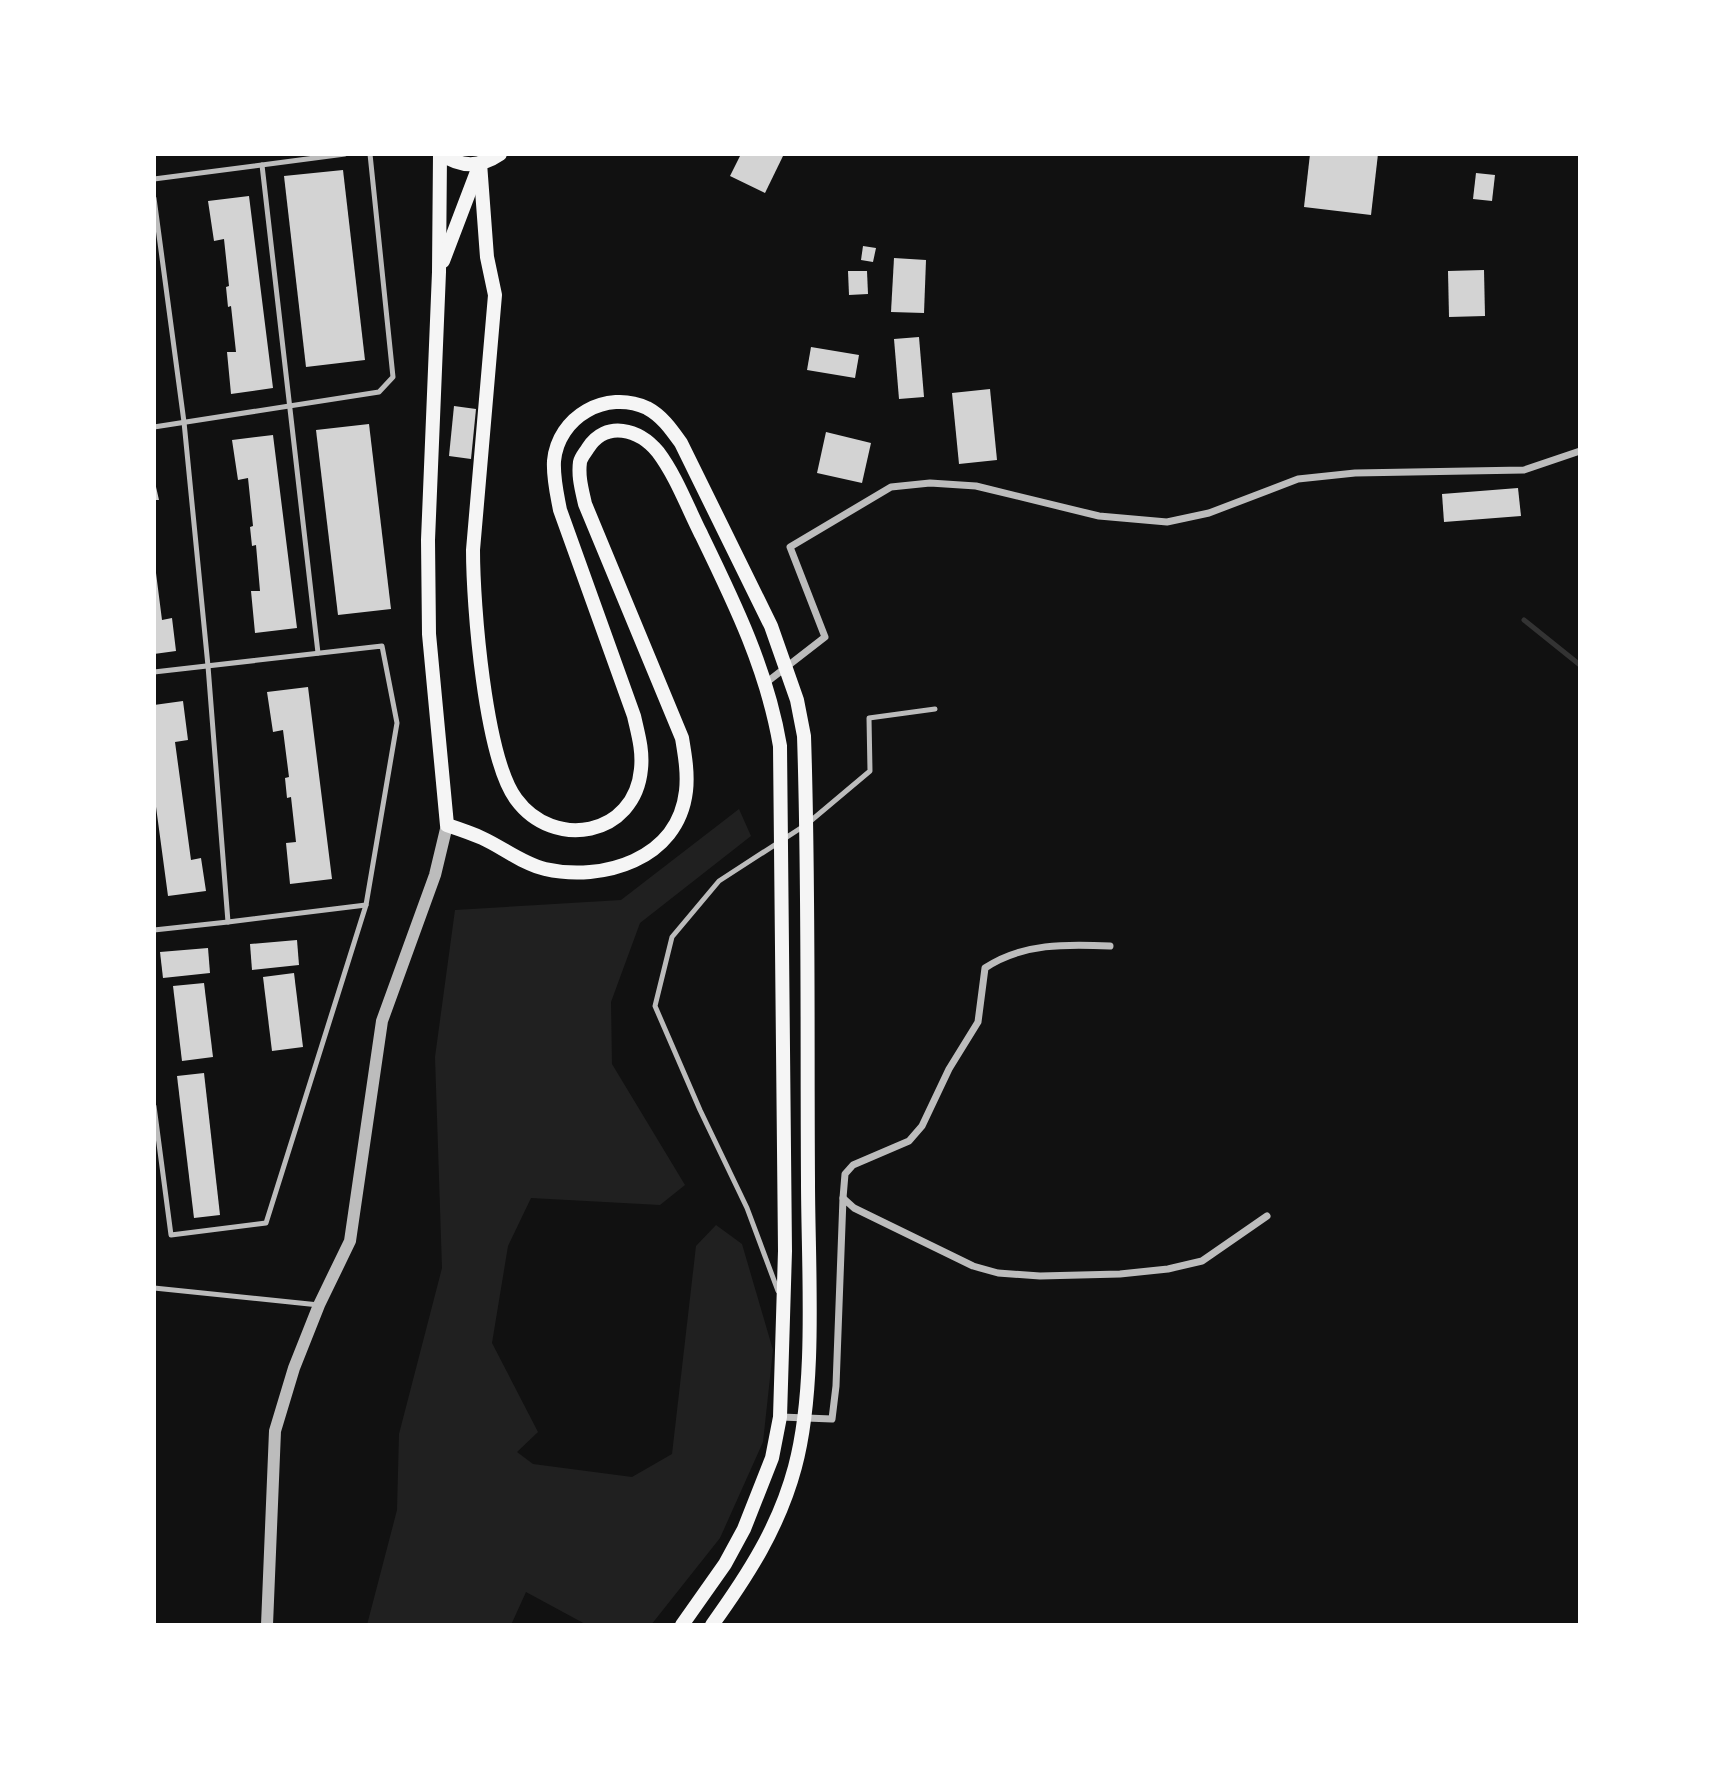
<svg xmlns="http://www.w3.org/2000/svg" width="1734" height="1779" viewBox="0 0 1734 1779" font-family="Cabin,sans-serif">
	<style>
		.green { fill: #202020 }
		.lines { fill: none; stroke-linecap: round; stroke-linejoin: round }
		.stream { stroke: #333; stroke-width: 5 }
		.building { fill: #d3d3d3 }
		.service { stroke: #bcbcbc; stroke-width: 5 }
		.minor { stroke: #bcbcbc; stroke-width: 7 }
		.tertiary { stroke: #bcbcbc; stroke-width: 12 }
		.secondary { stroke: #f5f5f5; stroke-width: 14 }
	</style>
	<rect width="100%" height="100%" fill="#111"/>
	<path class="green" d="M739 809 751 836 640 923 611 1002 612 1064 685 1185 660 1205 531 1198 508 1246 492 1343 538 1432 517 1452 533 1464 632 1477 672 1454 696 1246 716 1225 742 1244 773 1350 763 1442 720 1538 651 1625H587L526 1592 511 1625H367L397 1510 399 1434 442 1268 435 1057 455 910 621 900Z"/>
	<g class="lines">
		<path class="stream" d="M1524 620 1580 665"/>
	</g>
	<g class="building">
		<path d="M741 154 783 156 765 193 730 176Z"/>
		<path d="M1310 154H1378L1371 215 1304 207Z"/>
		<path d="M343 170 365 360 306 367 284 176Z"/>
		<path d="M1476 173 1495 175 1492 201 1473 199Z"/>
		<path d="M249 196 273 388 231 394 227 352H236L231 306 228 307 226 287 229 286 224 239 214 241 208 201Z"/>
		<path d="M863 246 876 248 873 262 861 260Z"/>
		<path d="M894 258 926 260 924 313 891 312Z"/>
		<path d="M1484 270 1485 316 1449 317 1448 271Z"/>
		<path d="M848 271H867L868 294 849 295Z"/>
		<path d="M919 337 924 397 899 399 894 339Z"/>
		<path d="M811 347 859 355 855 378 807 370Z"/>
		<path d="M990 389 997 460 959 464 952 393Z"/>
		<path d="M454 406 476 409 471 459 449 456Z"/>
		<path d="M369 424 391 609 338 615 316 430Z"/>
		<path d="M826 432 871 443 862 483 817 473Z"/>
		<path d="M273 435 297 628 255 633 251 591H260L256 545 252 546 250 527 253 526 248 478 238 480 232 440Z"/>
		<path d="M154 478 159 500H154Z"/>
		<path d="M1518 488 1521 516 1444 522 1442 494Z"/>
		<path d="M156 573 162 620 172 618 176 651 154 654Z"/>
		<path d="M308 687 332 879 290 884 286 843 296 842 291 797 287 798 285 778 289 777 283 730 273 732 267 692Z"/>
		<path d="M183 701 188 740 175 742 191 860 201 858 206 891 168 896 154 792V705Z"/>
		<path d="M297 940 299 965 252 970 250 944Z"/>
		<path d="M208 948 210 973 163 978 160 952Z"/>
		<path d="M294 973 303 1047 272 1051 263 977Z"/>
		<path d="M204 983 213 1057 182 1061 173 986Z"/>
		<path d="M204 1073 220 1215 194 1218 177 1076Z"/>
	</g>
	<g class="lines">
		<g class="service">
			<path d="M262 165 318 653"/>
			<path d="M154 179 345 154"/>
			<path d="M154 198 184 422 208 666 228 922 366 905"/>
			<path d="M154 427 379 392 393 377 370 154"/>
			<path d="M154 672 382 646 397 723 366 905 266 1223 171 1235 154 1106"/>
			<path d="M154 930 228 922"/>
			<path d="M154 1288 319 1305"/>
			<path d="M778 1291 747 1208 700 1110 655 1006 672 937 719 881 807 824 870 771 869 718 935 709"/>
		</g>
		<g class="minor">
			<path d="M767 682 825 637 790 547 891 487 930 483 976 486 1099 516 1167 522 1209 513 1298 479 1355 473 1524 470 1580 451"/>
			<path d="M843 1198 845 1174 853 1165 909 1141 922 1126 949 1069 978 1022 985 968C1022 943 1067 944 1110 946"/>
			<path d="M781 1417 832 1419 836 1386 843 1198 854 1208 973 1266 998 1273 1040 1276 1120 1274 1168 1269 1202 1261 1267 1216"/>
		</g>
		<path class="tertiary" d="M267 1625 275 1431 294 1368 319 1305 350 1241 382 1021 435 875 447 825"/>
		<g class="secondary">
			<path d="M440 154 439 272 428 540 429 634 447 825C459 829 471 833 482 838 502 847 523 864 545 869 602 882 678 860 686 791 688 773 685 756 682 738L585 504C582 490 578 477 580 462 581 457 585 453 588 448 606 420 639 429 658 452 676 476 687 506 700 532 734 602 767 669 780 746L785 1251 780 1417 772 1458 744 1529 725 1564 682 1625"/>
			<path d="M442 154C461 168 481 167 500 154"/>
			<path d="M480 163 487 257 495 295 473 550C473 605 485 757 516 799 554 851 635 836 641 769 643 750 638 734 634 716L560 510C557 494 553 478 554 461 558 417 606 389 647 408 662 416 671 429 681 443L771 626 797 700 804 736C809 884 807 1033 808 1181 808 1267 817 1385 795 1467 779 1527 748 1575 712 1625"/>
			<path d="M443 261 478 169"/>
		</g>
	</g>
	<rect width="1734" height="1779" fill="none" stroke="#ffffff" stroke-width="312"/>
</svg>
